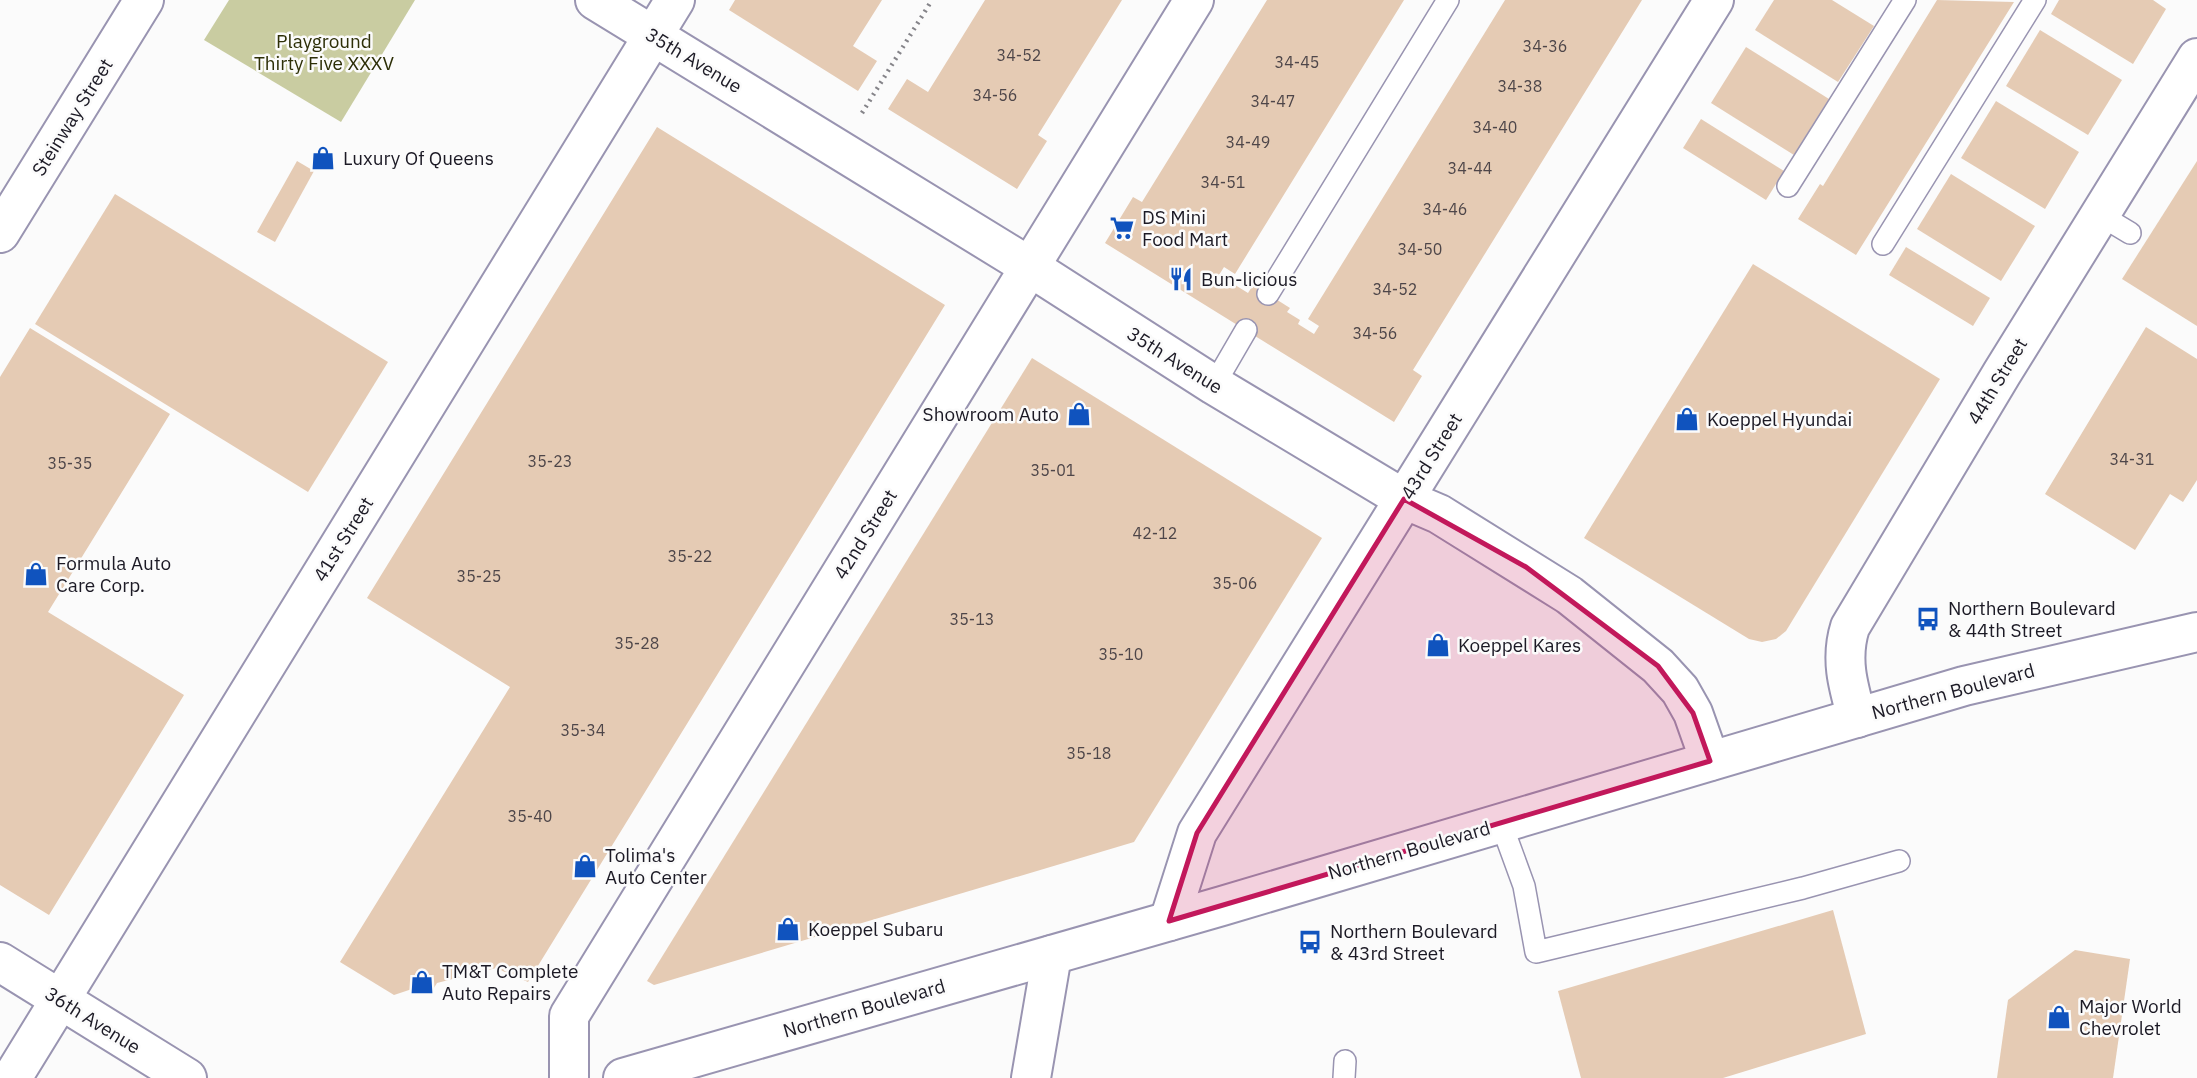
<svg xmlns="http://www.w3.org/2000/svg" width="2197" height="1078" viewBox="0 0 2197 1078" font-family="'IBM Plex Sans',sans-serif">
	<style>
		.green { fill: #c9cca1 }
		.building { fill: #e5cbb4 }
		.lines { fill: none; stroke-linecap: round; stroke-linejoin: round }
		.lane-casing { stroke: #9994b1; stroke-width: 24 }
		.street-casing { stroke: #9994b1; stroke-width: 42 }
		.secondary-casing { stroke: #9994b1; stroke-width: 42 }
		.primary-casing { stroke: #9994b1; stroke-width: 42 }
		.path { stroke: #858489; stroke-width: 4.5; stroke-dasharray: 2 5; stroke-linecap: butt }
		.lane { stroke: #fff; stroke-width: 21 }
		.street { stroke: #fff; stroke-width: 38 }
		.secondary { stroke: #fff; stroke-width: 38 }
		.primary { stroke: #fff; stroke-width: 38 }
		.marked { fill: #c2185b; fill-opacity: 0.2; stroke: #c2185b; stroke-width: 5; stroke-linejoin: round }
		.labels { text-anchor: middle; stroke-width: 5; stroke-linejoin: round; paint-order: stroke }
		.number-label { font-size: 16px; fill: #4e4649 }
		.park-label { font-size: 19px; fill: #2d2f07; stroke: #fbfbfb }
		.street-label { font-size: 19px; fill: #1c1a25; stroke: #fbfbfb }
		.poi-label { font-size: 19px; fill: #1c1a25; stroke: #fbfbfb; text-anchor: start }
	</style>
	<rect width="100%" height="100%" fill="#fbfbfb"/>
	<path class="green" d="M229 0H415L341 122 204 40Z"/>
	<g class="building">
		<path d="M735 0H882L853 46 877 61 858 91 729 10Z"/>
		<path d="M985 0H1122L1038 135 1047 141 1017 189 888 109 907 79 928 92Z"/>
		<path d="M1267 0H1404L1235 274 1224 267 1219 275 1248 293 1253 285 1271 296 1290 308 1287 312 1300 320 1298 324 1314 334 1319 326 1308 319 1505 0H1642L1413 370 1422 376 1394 422 1105 243 1133 197 1142 202Z"/>
		<path d="M1774 0H1832L1874 26 1838 82 1755 30Z"/>
		<path d="M1937 0 2014 2 1856 255 1798 219 1820 184 1823 186Z"/>
		<path d="M2059 0H2153L2166 9 2133 64 2051 14Z"/>
		<path d="M2040 30 2122 80 2088 135 2006 86Z"/>
		<path d="M1746 47 1829 99 1794 155 1711 103Z"/>
		<path d="M1996 101 2079 152 2045 209 1961 158Z"/>
		<path d="M1701 119 1784 171 1766 200 1683 148Z"/>
		<path d="M657 127 945 305 528 982 496 968 437 983 432 991 423 994 412 989 394 995 340 962 510 687 367 598Z"/>
		<path d="M297 161 314 171 275 242 257 232Z"/>
		<path d="M2197 161V326L2122 279Z"/>
		<path d="M1951 174 2035 226 2001 281 1917 229Z"/>
		<path d="M115 194 388 362 308 492 35 324Z"/>
		<path d="M1906 247 1990 298 1973 326 1889 275Z"/>
		<path d="M1753 264 1940 379 1786 631 1776 639 1762 642 1749 639 1584 538Z"/>
		<path d="M2146 327 2197 359V480L2183 502 2170 494 2135 550 2045 494Z"/>
		<path d="M30 328 170 414 48 612 184 695 49 915 0 885V377Z"/>
		<path d="M1032 358 1322 538 1134 842 654 985 647 981Z"/>
		<path d="M1833 910 1866 1034 1723 1078H1581L1558 991Z"/>
		<path d="M2075 950 2130 959 2113 1078H1997L2008 1000Z"/>
	</g>
	<g class="lines">
		<g class="lane-casing">
			<g id="lane">
				<path d="M1788 186 1905 0"/>
				<path d="M2100 215 2130 233"/>
				<path d="M1883 244 2035 0"/>
				<path d="M1268 294 1448 0"/>
				<path d="M1214 385 1246 330"/>
				<path d="M1501 823 1524 886 1536 952 1803 888 1899 861"/>
				<path d="M1344 1078 1345 1061"/>
			</g>
		</g>
		<g class="street-casing">
			<g id="street">
				<path d="M1857 718C1848 686 1840 659 1850 627L2002 373 2197 58"/>
				<path d="M1169 921 1197 833 1714 0"/>
				<path d="M12 1078 675 0"/>
				<path d="M569 1078V1016L1194 0"/>
				<path d="M1031 1078 1052 955"/>
			</g>
		</g>
		<g class="secondary-casing">
			<g id="secondary">
				<path d="M595 0 1030 267 1214 385 1404 499 1439 514 1569 595 1658 666 1680 690 1693 713 1710 761"/>
				<path d="M0 233 144 0"/>
				<path d="M0 962 187 1078"/>
			</g>
		</g>
		<g class="primary-casing">
			<path id="primary" d="M623 1078 1222 906 1964 686 2197 632"/>
		</g>
		<path class="path" d="M862 113 932 0"/>
		<use href="#lane" class="lane"/>
		<use href="#street" class="street"/>
		<use href="#secondary" class="secondary"/>
		<use href="#primary" class="primary"/>
	</g>
	<path class="marked" d="M1404 499 1526 567 1658 666 1693 713 1710 761 1169 921 1197 833Z"/>
	<defs>
		<g id="shop-bare" transform="scale(1.89)"><path d="M-5-2.5h2.3a2.7 3.5 0 0 1 5.4 0H5L5.5 6h-11ZM-1.5-2.5h3a1.5 2.3 0 0 0-3 0Z" fill="#1053be" stroke="#fbfbfb" stroke-width="2.5" paint-order="stroke"/></g>
		<g id="supermarket-bare" transform="scale(1.89)"><path d="M-6-5.5h2.5l.6 2H6L4.5 2H-2.5L-4.4-4H-6ZM-1.5 3.2a1.3 1.3 0 1 0 .1 0ZM3 3.2a1.3 1.3 0 1 0 .1 0Z" fill="#1053be" stroke="#fbfbfb" stroke-width="2.5" paint-order="stroke"/></g>
		<g id="restaurant-bare" transform="scale(1.89)"><path d="M-5-6h1v4h1v-4h1v4h1v-4h1v5L-1.5 .5V6h-2V.5L-5-1ZM5-6V6H3V1.5H1.5Q1.5-4 5-6Z" fill="#1053be" stroke="#fbfbfb" stroke-width="2.5" paint-order="stroke"/></g>
		<g id="bus-bare" transform="scale(1.89)"><path d="M-5-6H5V4H4V6H2V4H-2V6H-4V4H-5ZM-3.5-4V0h7V-4ZM-3.5 1.2v1.5H-2V1.2ZM2 1.2v1.5H3.5V1.2Z" fill="#1053be" stroke="#fbfbfb" stroke-width="2.5" paint-order="stroke"/></g>
	</defs>
	<g fill-rule="evenodd">
		<use href="#shop-bare" x="323" y="158"/>
		<use href="#supermarket-bare" x="1122" y="228"/>
		<use href="#restaurant-bare" x="1181" y="279"/>
		<use href="#shop-bare" x="1079" y="414"/>
		<use href="#shop-bare" x="1687" y="419"/>
		<use href="#shop-bare" x="36" y="574"/>
		<use href="#bus-bare" x="1928" y="619"/>
		<use href="#shop-bare" x="1438" y="645"/>
		<use href="#shop-bare" x="585" y="866"/>
		<use href="#shop-bare" x="788" y="929"/>
		<use href="#bus-bare" x="1310" y="942"/>
		<use href="#shop-bare" x="422" y="982"/>
		<use href="#shop-bare" x="2059" y="1017"/>
	</g>
	<g class="labels">
		<g class="number-label">
			<text x="1545" y="52">34-36</text>
			<text x="1019" y="61">34-52</text>
			<text x="1297" y="68">34-45</text>
			<text x="1520" y="92">34-38</text>
			<text x="995" y="101">34-56</text>
			<text x="1273" y="107">34-47</text>
			<text x="1495" y="133">34-40</text>
			<text x="1248" y="148">34-49</text>
			<text x="1470" y="174">34-44</text>
			<text x="1223" y="188">34-51</text>
			<text x="1445" y="215">34-46</text>
			<text x="1420" y="255">34-50</text>
			<text x="1395" y="295">34-52</text>
			<text x="1375" y="339">34-56</text>
			<text x="2132" y="465">34-31</text>
			<text x="550" y="467">35-23</text>
			<text x="70" y="469">35-35</text>
			<text x="1053" y="476">35-01</text>
			<text x="1155" y="539">42-12</text>
			<text x="690" y="562">35-22</text>
			<text x="479" y="582">35-25</text>
			<text x="1235" y="589">35-06</text>
			<text x="972" y="625">35-13</text>
			<text x="637" y="649">35-28</text>
			<text x="1121" y="660">35-10</text>
			<text x="583" y="736">35-34</text>
			<text x="1089" y="759">35-18</text>
			<text x="530" y="822">35-40</text>
		</g>
		<g class="park-label">
			<text x="324" y="48">Playground<tspan x="324" dy="22">Thirty Five XXXV</tspan></text>
		</g>
		<g class="street-label">
			<text transform="translate(694 60) rotate(31)" y="7">35th Avenue</text>
			<text transform="translate(72 117) rotate(-58)" y="7">Steinway Street</text>
			<text transform="translate(1175 360) rotate(32)" y="7">35th Avenue</text>
			<text transform="translate(1997 381) rotate(-59)" y="7">44th Street</text>
			<text transform="translate(1431 456) rotate(-58)" y="7">43rd Street</text>
			<text transform="translate(865 534) rotate(-58)" y="7">42nd Street</text>
			<text transform="translate(343 539) rotate(-58)" y="7">41st Street</text>
			<text transform="translate(1953 691) rotate(-15)" y="7">Northern Boulevard</text>
			<text transform="translate(1409 850) rotate(-16)" y="7">Northern Boulevard</text>
			<text transform="translate(864 1008) rotate(-16)" y="7">Northern Boulevard</text>
			<text transform="translate(93 1020) rotate(32)" y="7">36th Avenue</text>
		</g>
		<g class="poi-label">
			<text x="343" y="165">Luxury Of Queens</text>
			<text x="1142" y="224">DS Mini<tspan x="1142" dy="22">Food Mart</tspan></text>
			<text x="1201" y="286">Bun-licious</text>
			<text x="1059" y="421" text-anchor="end">Showroom Auto</text>
			<text x="1707" y="426">Koeppel Hyundai</text>
			<text x="56" y="570">Formula Auto<tspan x="56" dy="22">Care Corp.</tspan></text>
			<text x="1948" y="615">Northern Boulevard<tspan x="1948" dy="22">&amp; 44th Street</tspan></text>
			<text x="1458" y="652">Koeppel Kares</text>
			<text x="605" y="862">Tolima's<tspan x="605" dy="22">Auto Center</tspan></text>
			<text x="808" y="936">Koeppel Subaru</text>
			<text x="1330" y="938">Northern Boulevard<tspan x="1330" dy="22">&amp; 43rd Street</tspan></text>
			<text x="442" y="978">TM&amp;T Complete<tspan x="442" dy="22">Auto Repairs</tspan></text>
			<text x="2079" y="1013">Major World<tspan x="2079" dy="22">Chevrolet</tspan></text>
		</g>
	</g>
</svg>
